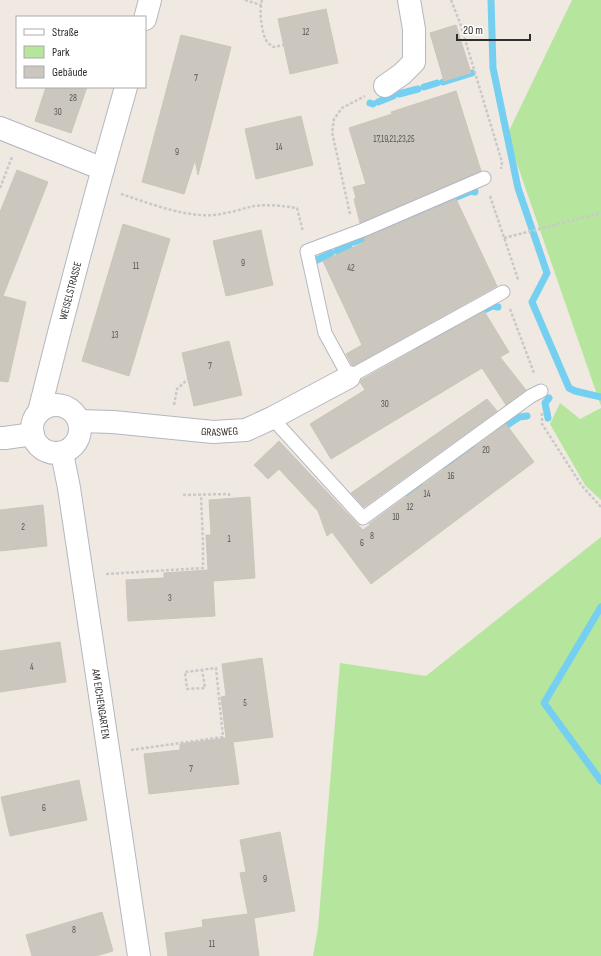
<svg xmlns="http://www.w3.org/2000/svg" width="601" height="956" viewBox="0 0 601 956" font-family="'Sofia Sans Condensed',sans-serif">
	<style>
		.green { fill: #b6e59e }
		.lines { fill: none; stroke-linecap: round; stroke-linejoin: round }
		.stream { stroke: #75cff0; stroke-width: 7 }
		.building { fill: #cbc7bf; stroke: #cbc5ba }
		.service-casing { stroke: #b4b7c1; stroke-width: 15 }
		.minor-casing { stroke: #b4b7c1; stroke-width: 24 }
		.path { stroke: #c9c9c9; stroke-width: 2.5; stroke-dasharray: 3 2; stroke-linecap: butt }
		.service { stroke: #fff; stroke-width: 13 }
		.minor { stroke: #fff; stroke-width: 22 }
		.labels { text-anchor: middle; stroke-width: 3; stroke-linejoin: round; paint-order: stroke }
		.number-label { font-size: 9px; fill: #555452 }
		.street-label { font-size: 11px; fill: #2e2e2e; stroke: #fff }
	</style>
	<rect width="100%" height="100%" fill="#efe9e1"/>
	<g class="green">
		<path d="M572 0H601V406L507 135Z"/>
		<path d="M560 403 580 419 601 408V500L585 485 550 424Z"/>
		<path d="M601 537V956H313L318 928 340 663 426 676Z"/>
	</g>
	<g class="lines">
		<g class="stream">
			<path d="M491 0 493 68 518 188 547 273 532 302 569 388 575 391 601 397"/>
			<path d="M443 82 472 73"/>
			<path d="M424 87 437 83"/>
			<path d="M399 94 418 89"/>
			<path d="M378 102 393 96"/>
			<path d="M370 103 373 104"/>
			<path d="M438 205 471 191 475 192"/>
			<path d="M415 216 434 207"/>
			<path d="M401 222 409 218"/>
			<path d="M374 234 392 225"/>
			<path d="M354 242 368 237"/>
			<path d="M337 251 349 245"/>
			<path d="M317 260 331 253"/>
			<path d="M486 309 492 306 498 307"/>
			<path d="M473 316 482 311"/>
			<path d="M437 338 453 328"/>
			<path d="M418 348 426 343"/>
			<path d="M548 418 545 403 549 398"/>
			<path d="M500 430 519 417 527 416"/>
			<path d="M461 456 473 449"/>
			<path d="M446 468 456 460"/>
			<path d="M409 495 420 486"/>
			<path d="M601 607 544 703 601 781"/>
		</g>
	</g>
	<g class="building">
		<path d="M326 9 338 63 290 74 278 19Z"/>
		<path d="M456 25 471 73 444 81 430 33Z"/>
		<path d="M181 35 231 47 198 175 195 160 184 194 142 182Z"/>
		<path d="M46 87H87L71 133 35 121Z"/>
		<path d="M456 91 481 171 360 223 354 199 356 198 353 187 366 184 349 128 392 114 391 112Z"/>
		<path d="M301 116 313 165 256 179 245 129Z"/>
		<path d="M17 170 48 182 3 296 26 302 8 382 0 381V212Z"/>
		<path d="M456 199 497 286 353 366 352 365 346 354 362 345 323 261 365 242 364 238Z"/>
		<path d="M123 224 170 239 129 376 82 361Z"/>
		<path d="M261 230 273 285 226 296 213 241Z"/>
		<path d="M484 311 509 352 500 357 526 390 506 405 482 368 331 459 310 424 365 390 360 382 361 380Z"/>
		<path d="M229 341 242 395 194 406 182 353Z"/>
		<path d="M487 399 497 411 364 507 351 493Z"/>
		<path d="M506 424 534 462 371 584 332 532 327 536 318 511 279 469 268 479 254 465 279 441 363 530 370 525 369 524Z"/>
		<path d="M250 497 255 578 213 581 215 616 128 621 126 580 164 578V573L208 570 206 535H211L209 500Z"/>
		<path d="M43 505 47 546 0 551V510Z"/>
		<path d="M60 642 66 682 0 692V651Z"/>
		<path d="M262 658 273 737 233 742 239 784 149 794 144 754 180 750V744L226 738 221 697 226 696 222 664Z"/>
		<path d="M79 780 87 820 10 836 1 797Z"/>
		<path d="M280 832 295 911 254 918 259 956H168L165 933 203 927 202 920 248 914 240 873 246 872 240 840Z"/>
		<path d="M102 912 113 951 96 956H32L26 935Z"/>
	</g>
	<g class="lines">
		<g class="service-casing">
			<g id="service">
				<path d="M484 178 363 230 307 251 325 333 349 377 503 292"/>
				<path d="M272 418 363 518 531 396 541 391"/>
			</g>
		</g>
		<g class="minor-casing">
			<g id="minor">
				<path d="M145 19 150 0"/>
				<path d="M385 86 402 74 414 62V29L409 0"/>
				<path d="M0 128 103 169"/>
				<circle cx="56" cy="429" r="24"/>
				<path id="s1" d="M39 412C66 303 95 195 126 87"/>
				<path id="s2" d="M79 421 113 422 213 432 246 430 272 418 349 377"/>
				<path d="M0 438H5L33 434"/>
				<path id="s3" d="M62 453 69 488 139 956"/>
			</g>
		</g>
		<g class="path">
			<path d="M245 0 261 5"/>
			<path d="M262 0C259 11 261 29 266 40 267 43 271 45 273 47L284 45"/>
			<path d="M451 0 460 23 502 162 501 169"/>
			<path d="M0 188 12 157"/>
			<path d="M121 194C146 202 173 213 200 215 218 217 237 210 254 206 269 204 283 206 297 208L303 232"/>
			<path d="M490 196 517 276 518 280"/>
			<path d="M350 214 332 132 334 119 342 108 365 96"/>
			<path d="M504 238 601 213"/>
			<path d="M510 309 534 373"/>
			<path d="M174 405 177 389 188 379"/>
			<path d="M542 413V424L582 486 601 507"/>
			<path d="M183 495 229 494V499"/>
			<path d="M106 574 203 568V543L201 495"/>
			<path d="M131 750 223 737 216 668 185 672 187 689 205 688 202 669"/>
		</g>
		<use href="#service" class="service"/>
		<use href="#minor" class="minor"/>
	</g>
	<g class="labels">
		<g class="number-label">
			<text x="306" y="35">12</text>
			<text x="196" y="81">7</text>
			<text x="73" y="101">28</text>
			<text x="58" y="115">30</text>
			<text x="394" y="142">17,19,21,23,25</text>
			<text x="279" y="150">14</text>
			<text x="177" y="155">9</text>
			<text x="243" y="266">9</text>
			<text x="136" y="269">11</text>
			<text x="351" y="271">42</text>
			<text x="115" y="338">13</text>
			<text x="210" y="369">7</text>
			<text x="385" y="407">30</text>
			<text x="486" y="453">20</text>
			<text x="451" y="479">16</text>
			<text x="427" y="497">14</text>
			<text x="410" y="510">12</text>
			<text x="396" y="520">10</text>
			<text x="23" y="530">2</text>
			<text x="372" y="539">8</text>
			<text x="229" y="542">1</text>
			<text x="362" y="546">6</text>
			<text x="170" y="601">3</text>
			<text x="32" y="670">4</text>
			<text x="245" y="706">5</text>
			<text x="191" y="772">7</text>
			<text x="44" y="811">6</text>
			<text x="265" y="882">9</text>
			<text x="74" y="933">8</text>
			<text x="212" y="947">11</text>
		</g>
		<g class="street-label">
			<text dy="4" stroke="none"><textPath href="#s1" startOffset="125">WEISELSTRASSE</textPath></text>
			<text dy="4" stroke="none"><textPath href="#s2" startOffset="141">GRASWEG</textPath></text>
			<text dy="4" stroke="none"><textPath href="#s3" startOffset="254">AM EICHENGARTEN</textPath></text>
		</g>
	</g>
	<rect x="16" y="16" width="130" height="72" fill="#ffffff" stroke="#ababab"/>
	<rect x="24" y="29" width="20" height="6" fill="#ffffff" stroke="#ababab"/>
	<text x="52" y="36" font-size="12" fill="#2e2e2e">Straße</text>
	<rect x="24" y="46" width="20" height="12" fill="#b6e59e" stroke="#ababab"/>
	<text x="52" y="56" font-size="12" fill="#2e2e2e">Park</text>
	<rect x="24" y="66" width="20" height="12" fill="#cbc7bf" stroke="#ababab"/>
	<text x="52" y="76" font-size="12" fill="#2e2e2e">Gebäude</text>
	<path d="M457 34v6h73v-6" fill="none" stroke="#2e2e2e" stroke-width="2"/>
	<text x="463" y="34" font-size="12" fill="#2e2e2e" stroke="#ffffff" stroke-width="3" paint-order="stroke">20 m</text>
</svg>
